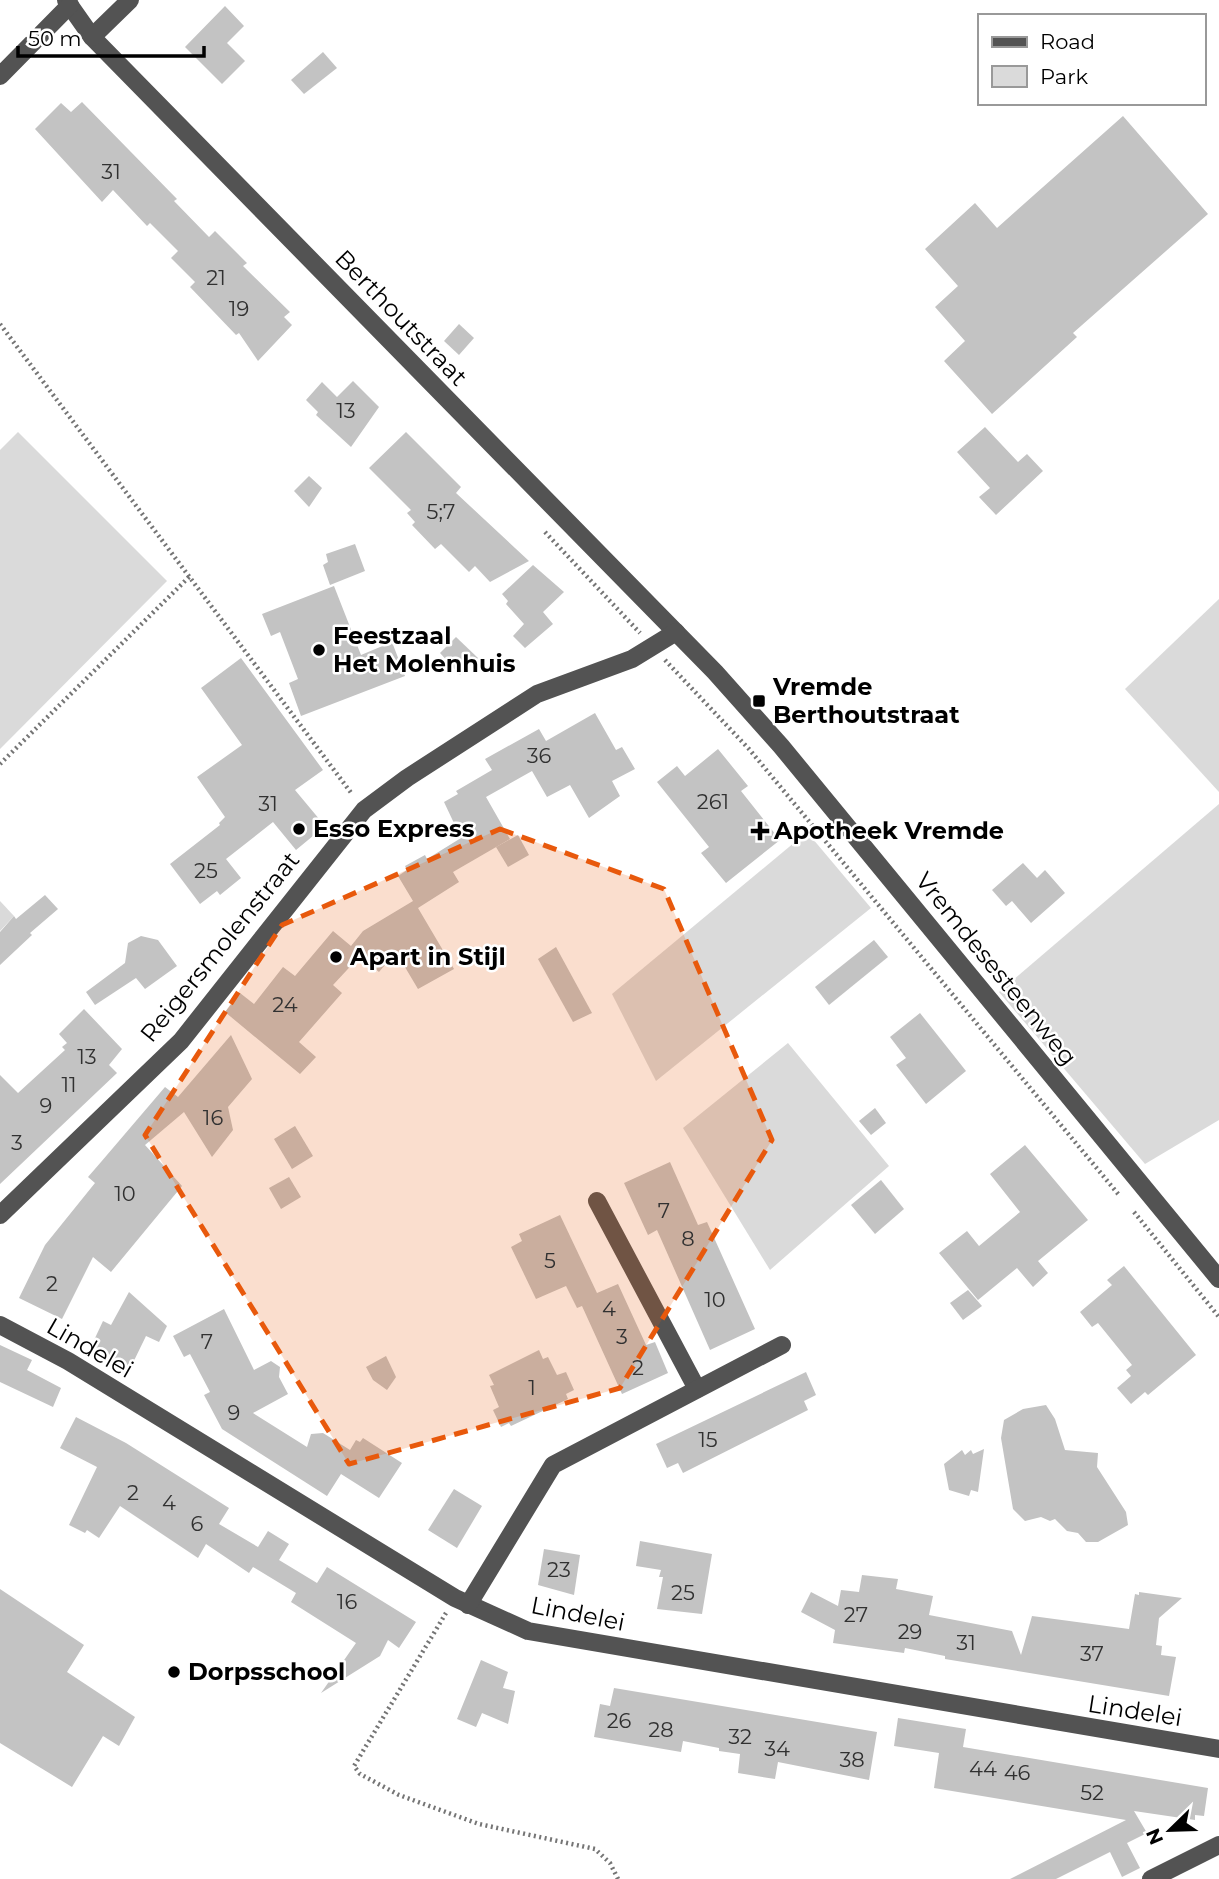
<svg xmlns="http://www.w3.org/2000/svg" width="1219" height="1879" viewBox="0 0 1219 1879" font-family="Montserrat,sans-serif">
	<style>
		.green { fill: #dadada }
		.building { fill: #c3c3c3 }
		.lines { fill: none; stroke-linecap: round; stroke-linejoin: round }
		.path { stroke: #757575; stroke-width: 4.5; stroke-dasharray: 2 3.5; stroke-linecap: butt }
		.minor { stroke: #535353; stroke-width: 18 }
		.marked { fill: #e8590c; fill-opacity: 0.2; stroke: #e8590c; stroke-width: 5; stroke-dasharray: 14 9; stroke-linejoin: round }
		.poi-dot { fill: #000; stroke: #fff; stroke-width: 2.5 }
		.labels { text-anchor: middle; stroke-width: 5; stroke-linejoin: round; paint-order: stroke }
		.number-label { font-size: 21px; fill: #313131 }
		.street-label { font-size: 24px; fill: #000; stroke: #fff }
		.poi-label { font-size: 24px; font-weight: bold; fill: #000; stroke: #fff; text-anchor: start }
	</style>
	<rect width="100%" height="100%" fill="#fff"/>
	<g class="green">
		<path d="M18 432 167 581 0 749V450Z"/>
		<path d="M1219 599V792L1125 689Z"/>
		<path d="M1219 804V1120L1145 1164 999 992Z"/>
		<path d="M807 832 871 908 656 1081 612 994Z"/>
		<path d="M0 901 14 916 0 931Z"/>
		<path d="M788 1043 889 1166 770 1270 683 1128Z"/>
	</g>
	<g class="building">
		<path d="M225 6 244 26 227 43 245 61 222 84 185 47Z"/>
		<path d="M323 52 337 68 304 94 291 80Z"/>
		<path d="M82 102 177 199 174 201 209 237 215 231 247 263 243 266 290 312 284 317 292 325 258 361 239 333 236 335 190 287 195 282 171 258 178 251 150 223 147 226 113 190 102 202 35 129 61 103 71 112Z"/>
		<path d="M1123 116 1208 214 1073 333 1077 337 992 414 944 361 965 341 935 307 958 286 925 249 975 203 997 228Z"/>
		<path d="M459 324 474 338 459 355 444 341Z"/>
		<path d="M353 381 379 407 351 447 316 415 318 412 306 400 322 382 337 397Z"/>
		<path d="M985 427 1018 462 1027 454 1043 471 996 515 979 497 990 488 957 452Z"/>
		<path d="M406 432 461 487 456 493 529 561 490 582 475 566 469 572 441 544 435 549 412 525 415 522 407 513 411 510 369 468Z"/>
		<path d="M309 476 322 488 309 507 294 491Z"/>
		<path d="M355 544 365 571 330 585 323 565 328 562 326 554Z"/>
		<path d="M533 565 564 592 543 612 553 624 525 648 513 636 524 624 506 604 508 601 502 594Z"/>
		<path d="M334 586 361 655 392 642 405 676 301 716 289 683 298 679 280 632 271 636 262 614Z"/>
		<path d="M456 637 478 658 460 675 440 653Z"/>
		<path d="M241 658 323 770 295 790 325 826 296 850 273 822 226 859 241 878 220 895 217 891 200 904 170 864 220 825 219 823 225 817 197 777 242 745 201 688Z"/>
		<path d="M595 713 616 750 622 747 635 769 612 781 620 796 589 818 570 785 547 797 532 771 486 797 510 839 453 872 459 882 418 908 454 969 418 989 396 952 379 972 360 956 333 985 342 993 299 1042 316 1057 300 1074 225 1012 240 993 254 1004 283 967 295 976 333 931 351 946 363 931 413 901 398 876 407 870 405 866 425 855 427 859 461 838 444 802 458 794 456 791 492 770 485 759 539 729 546 741Z"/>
		<path d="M718 749 748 786 741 791 780 840 726 883 701 853 709 847 657 782 677 766 685 776Z"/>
		<path d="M518 835 529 855 508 867 496 847Z"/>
		<path d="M1023 863 1037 878 1045 870 1065 893 1031 923 1012 901 1006 906 992 890Z"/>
		<path d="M45 895 58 909 30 933 32 935 0 965V932L14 916 16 919Z"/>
		<path d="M141 936 158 940 177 966 145 989 136 978 95 1005 86 992 125 963 128 943Z"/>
		<path d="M874 940 888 957 829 1005 815 987Z"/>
		<path d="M556 947 592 1013 573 1022 538 959Z"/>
		<path d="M84 1009 122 1049 109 1065 117 1073 0 1184V1075L18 1093 65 1050 62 1047 67 1043 59 1034Z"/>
		<path d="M920 1013 966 1071 926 1104 896 1065 906 1058 890 1037Z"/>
		<path d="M231 1035 252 1079 228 1107 233 1130 212 1157 184 1112 145 1145 182 1186 111 1272 93 1257 62 1319 19 1298 45 1245 95 1183 88 1177 101 1162 165 1087 178 1097Z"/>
		<path d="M875 1108 886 1123 871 1135 859 1121Z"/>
		<path d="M295 1126 313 1156 292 1169 274 1139Z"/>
		<path d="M1025 1145 1088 1220 1038 1261 1048 1273 1033 1287 1017 1268 978 1300 939 1253 967 1231 979 1246 1020 1212 990 1174Z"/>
		<path d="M670 1162 698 1225 707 1222 755 1329 710 1350 657 1230 648 1235 624 1183Z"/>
		<path d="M289 1177 301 1197 281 1209 269 1188Z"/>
		<path d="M881 1180 904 1209 875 1234 851 1205Z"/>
		<path d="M560 1215 597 1293 618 1284 646 1345 655 1342 668 1373 622 1394 582 1306 577 1308 566 1286 536 1299 511 1247 522 1241 519 1234Z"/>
		<path d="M1124 1266 1196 1355 1148 1395 1145 1392 1131 1404 1117 1388 1131 1376 1126 1370 1132 1365 1098 1323 1092 1327 1080 1312 1112 1285 1107 1280Z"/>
		<path d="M968 1290 982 1306 963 1320 950 1303Z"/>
		<path d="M129 1292 167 1326 159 1342 146 1336 128 1373 88 1353 103 1321 111 1325Z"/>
		<path d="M224 1309 254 1370 271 1361 280 1367 279 1377 288 1394 253 1413 307 1447 311 1434 323 1433 350 1450 356 1440 360 1442 363 1438 402 1463 379 1498 341 1474 327 1496 222 1429 204 1395 210 1392 190 1354 184 1357 173 1336Z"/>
		<path d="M0 1345 32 1360 27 1370 61 1388 53 1407 0 1382Z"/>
		<path d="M539 1350 543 1359 548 1357 557 1375 566 1372 574 1390 566 1394 568 1399 511 1426 509 1423 501 1427 493 1410 499 1407 490 1386 494 1385 489 1375Z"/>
		<path d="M386 1356 396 1377 387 1390 373 1380 366 1367Z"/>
		<path d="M806 1372 816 1395 804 1401 808 1410 683 1473 678 1463 667 1468 656 1444Z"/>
		<path d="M1046 1405 1055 1419 1065 1450 1098 1453 1097 1467 1126 1512 1128 1525 1098 1542H1086L1078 1533 1067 1531 1055 1519 1050 1521 1041 1517 1025 1521 1013 1509 1001 1438 1004 1420 1023 1409Z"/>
		<path d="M76 1417 126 1443 229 1508 219 1524 258 1547 268 1531 289 1544 279 1560 317 1583 327 1567 416 1622 399 1648 388 1640 380 1656 321 1693 356 1643 291 1602 296 1593 253 1567 249 1573 206 1544 198 1558 120 1506 99 1538 87 1530 85 1533 69 1525 97 1467 60 1448Z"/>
		<path d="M984 1449 978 1492 971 1490 969 1496 949 1490 944 1464 962 1450 965 1455 971 1450 973 1454Z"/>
		<path d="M454 1489 482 1506 457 1548 428 1530Z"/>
		<path d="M640 1541 712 1554 702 1614 657 1609 663 1577H659L661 1570 636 1566Z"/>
		<path d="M544 1549 580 1555 574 1595 538 1585Z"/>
		<path d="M862 1575 898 1579 896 1589 933 1596 929 1615 1012 1631 1021 1655 1032 1616 1129 1629 1135 1594 1139 1595V1592L1182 1598 1159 1618 1156 1645 1162 1646 1161 1655 1176 1657 1169 1696 945 1659V1656L905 1648 904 1653 833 1643 835 1630 801 1612 811 1592 838 1606 841 1590 859 1592Z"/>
		<path d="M0 1589 84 1645 67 1672 135 1717 119 1746 103 1736 72 1787 0 1743Z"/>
		<path d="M481 1660 508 1672 503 1688 515 1691 508 1724 482 1713 476 1727 457 1719Z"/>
		<path d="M614 1688 877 1732 869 1780 778 1762 775 1779 738 1773 740 1754 719 1751V1748L683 1741 681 1752 594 1737 600 1704 610 1706Z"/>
		<path d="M898 1718 966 1729 963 1747 1208 1788 1204 1816 1195 1815V1820L1134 1811 1147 1833 1127 1843 1140 1868 1122 1877 1110 1852 1056 1879H1010L1126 1820 934 1788 939 1753 894 1746Z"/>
	</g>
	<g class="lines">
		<g class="path">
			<path d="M0 324 352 794"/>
			<path d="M545 532 640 633"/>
			<path d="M665 660 749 749 1119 1195"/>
			<path d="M0 764 191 575"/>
			<path d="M1134 1212 1219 1317"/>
			<path d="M446 1613 354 1766 360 1774 399 1795 479 1824 595 1849 610 1863 618 1879"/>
		</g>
		<g class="minor">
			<path d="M66 0 92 37 715 672 781 746 1219 1279"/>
			<path d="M92 37 130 0"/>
			<path d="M0 76 70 5"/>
			<path d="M597 1201 697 1389"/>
			<path d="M0 1215 181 1041 364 810 407 778 537 694 632 659 676 632"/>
			<path d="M0 1325 68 1361 455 1598 528 1631 1219 1749"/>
			<path d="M468 1605 553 1465 782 1345"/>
			<path d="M1151 1879 1219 1845"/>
		</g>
	</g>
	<path class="marked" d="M500 829 664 889 772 1140 620 1388 349 1464 145 1135 282 925Z"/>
	<g class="poi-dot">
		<circle cx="319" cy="650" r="7"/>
		<rect x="752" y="694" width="14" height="14" rx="3.5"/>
		<circle cx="299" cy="829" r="7"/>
		<path d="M756.5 820.5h7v7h7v7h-7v7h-7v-7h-7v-7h7z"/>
		<circle cx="336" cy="957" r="7"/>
		<circle cx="174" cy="1672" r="7"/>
	</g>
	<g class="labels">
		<g class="number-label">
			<text x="111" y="179">31</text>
			<text x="216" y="285">21</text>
			<text x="239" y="316">19</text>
			<text x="346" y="418">13</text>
			<text x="441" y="519">5;7</text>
			<text x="539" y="763">36</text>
			<text x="713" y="809">261</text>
			<text x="268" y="811">31</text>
			<text x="206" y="878">25</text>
			<text x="285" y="1012">24</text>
			<text x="87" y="1064">13</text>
			<text x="69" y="1092">11</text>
			<text x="46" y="1113">9</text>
			<text x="213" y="1125">16</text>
			<text x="17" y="1150">3</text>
			<text x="125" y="1201">10</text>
			<text x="664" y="1218">7</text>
			<text x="688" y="1246">8</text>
			<text x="550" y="1268">5</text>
			<text x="52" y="1291">2</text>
			<text x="715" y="1307">10</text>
			<text x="609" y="1316">4</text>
			<text x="622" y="1344">3</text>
			<text x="207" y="1349">7</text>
			<text x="638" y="1375">2</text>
			<text x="532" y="1395">1</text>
			<text x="234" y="1420">9</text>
			<text x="708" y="1447">15</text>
			<text x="133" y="1500">2</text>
			<text x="169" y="1510">4</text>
			<text x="197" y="1531">6</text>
			<text x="559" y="1577">23</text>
			<text x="683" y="1600">25</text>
			<text x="347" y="1609">16</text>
			<text x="856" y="1622">27</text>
			<text x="910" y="1639">29</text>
			<text x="966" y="1650">31</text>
			<text x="1092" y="1661">37</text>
			<text x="619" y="1728">26</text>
			<text x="661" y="1737">28</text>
			<text x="740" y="1744">32</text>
			<text x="777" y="1756">34</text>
			<text x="852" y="1767">38</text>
			<text x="983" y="1776">44</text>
			<text x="1017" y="1780">46</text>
			<text x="1092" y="1800">52</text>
		</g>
		<g class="street-label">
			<text transform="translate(401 318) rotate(46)" y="8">Berthoutstraat</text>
			<text transform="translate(220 947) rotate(-51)" y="8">Reigersmolenstraat</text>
			<text transform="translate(996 969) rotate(51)" y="8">Vremdesesteenweg</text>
			<text transform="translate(90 1348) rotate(30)" y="8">Lindelei</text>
			<text transform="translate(578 1614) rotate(11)" y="8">Lindelei</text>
			<text transform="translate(1135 1711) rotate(9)" y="8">Lindelei</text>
		</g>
		<g class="poi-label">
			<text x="333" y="644">Feestzaal<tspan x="333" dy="28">Het Molenhuis</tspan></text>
			<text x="773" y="695">Vremde<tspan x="773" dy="28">Berthoutstraat</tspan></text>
			<text x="313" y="837">Esso Express</text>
			<text x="774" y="839">Apotheek Vremde</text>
			<text x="350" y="965">Apart in Stijl</text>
			<text x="188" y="1680">Dorpsschool</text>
		</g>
	</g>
	<rect x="978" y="14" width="228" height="91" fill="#ffffff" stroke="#999999" stroke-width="2"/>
	<rect x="992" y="37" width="35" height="10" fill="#535353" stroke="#999999" stroke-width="2"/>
	<text x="1040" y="49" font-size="21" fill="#000000">Road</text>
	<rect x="992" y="66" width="35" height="21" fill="#dadada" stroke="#999999" stroke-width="2"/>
	<text x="1040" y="84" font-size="21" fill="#000000">Park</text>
	<g transform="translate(1170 1830) rotate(247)" stroke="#ffffff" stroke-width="5" paint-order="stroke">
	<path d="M0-5L12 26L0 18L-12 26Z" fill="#000000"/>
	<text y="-10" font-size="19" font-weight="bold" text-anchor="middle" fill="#000000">N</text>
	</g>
	<path d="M18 46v10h186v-10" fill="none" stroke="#000000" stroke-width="3.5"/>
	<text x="28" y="46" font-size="21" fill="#000000" stroke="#ffffff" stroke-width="5" paint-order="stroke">50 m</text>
</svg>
